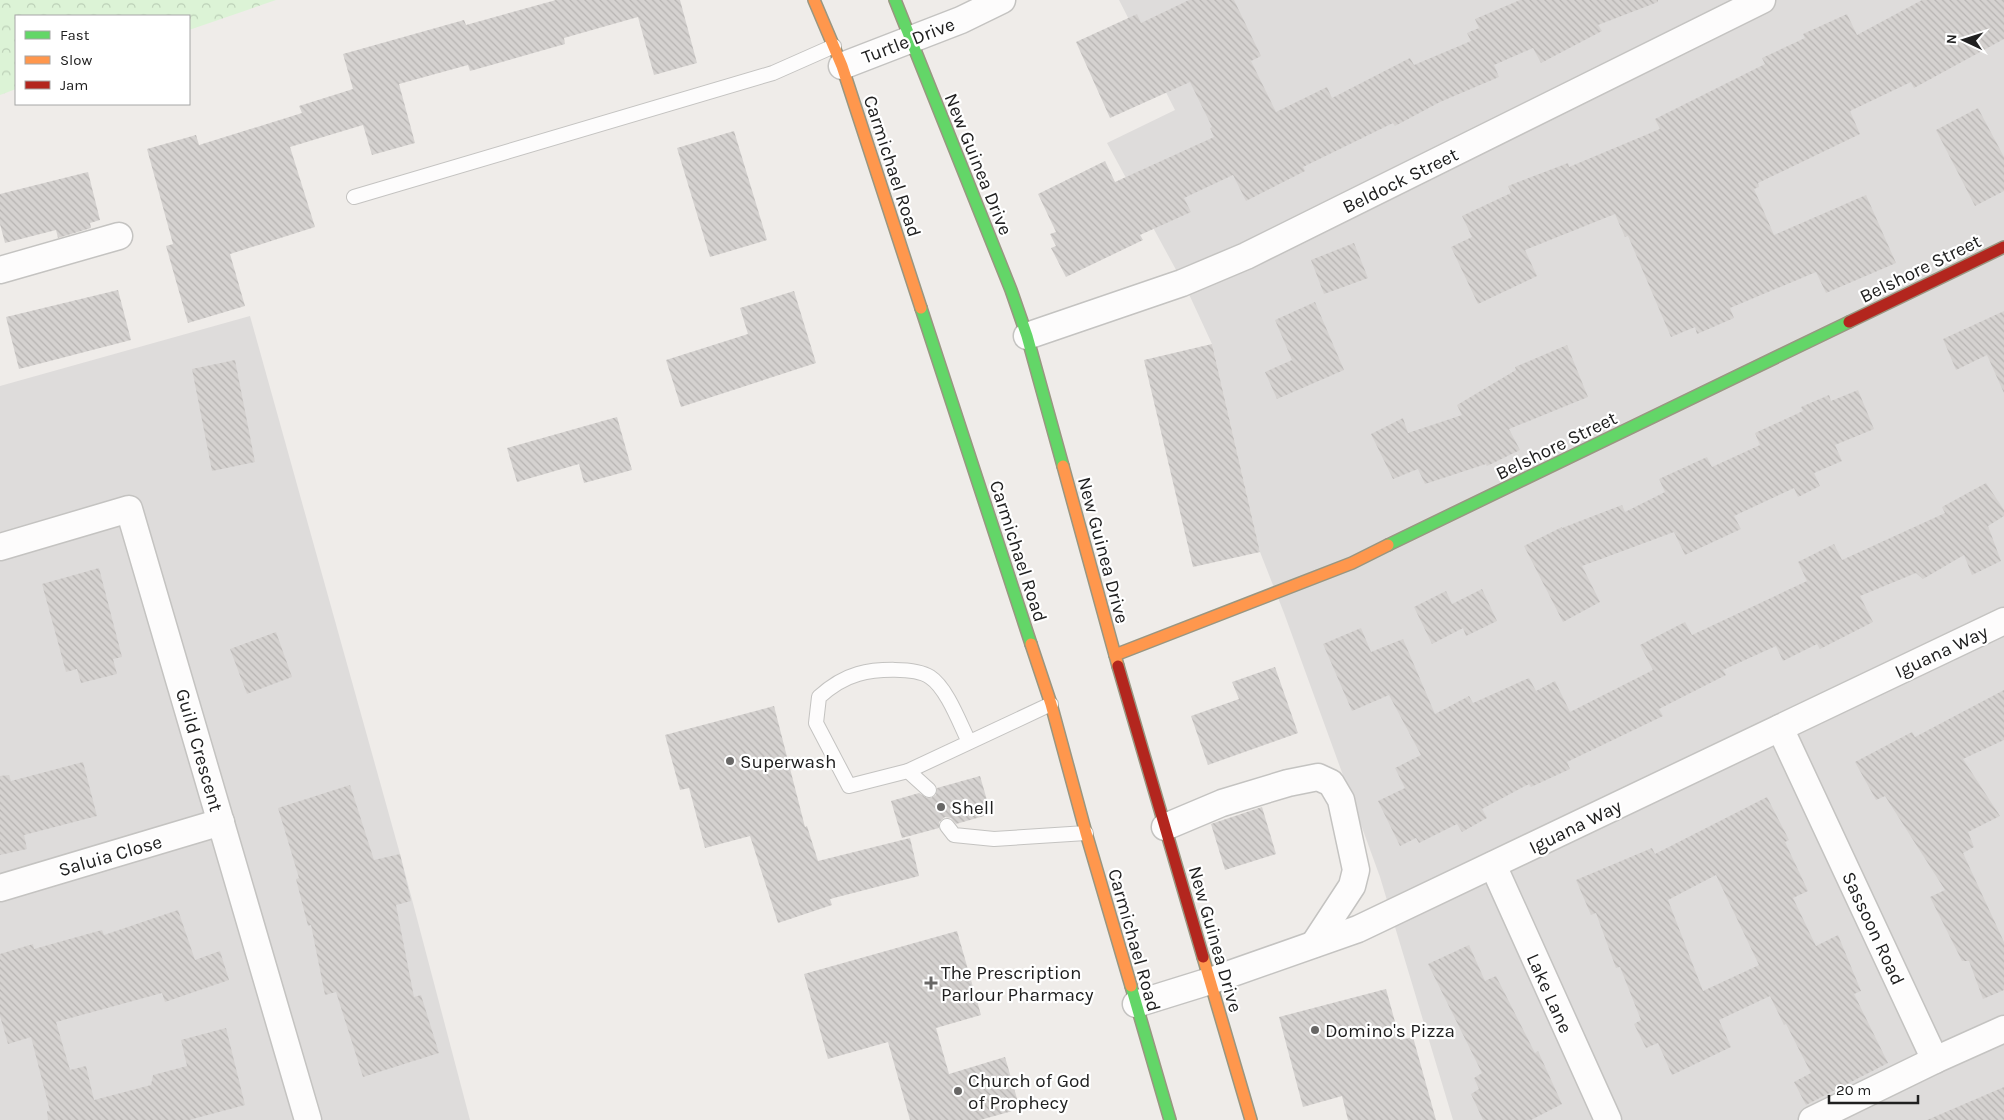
<svg xmlns="http://www.w3.org/2000/svg" width="2004" height="1120" viewBox="0 0 2004 1120" font-family="Karla,sans-serif">
	<style>
		.residential { fill: #dedcdb }
		.park { fill: url(#park-crowns) }
		.building { fill: url(#building-back-hatch); fill-rule: evenodd }
		.lines { fill: none; stroke-linecap: round; stroke-linejoin: round }
		.lane-casing { stroke: #c4c3c1; stroke-width: 16 }
		.street-casing { stroke: #c4c3c1; stroke-width: 29 }
		.fast-casing { stroke: #999681; stroke-width: 14 }
		.slow-casing { stroke: #999681; stroke-width: 14 }
		.jam-casing { stroke: #999681; stroke-width: 14 }
		.lane { stroke: #fdfcfc; stroke-width: 14 }
		.street { stroke: #fdfcfc; stroke-width: 26 }
		.fast { stroke: #63d668; stroke-width: 11 }
		.slow { stroke: #ff974d; stroke-width: 11 }
		.jam { stroke: #b3261e; stroke-width: 11 }
		.poi-dot { fill: #686766; stroke: #fff; stroke-width: 2 }
		.labels { text-anchor: middle; stroke-width: 4.5; stroke-linejoin: round; paint-order: stroke }
		.street-label { font-size: 19px; fill: #202020; stroke: #fff }
		.poi-label { font-size: 19px; fill: #202020; stroke: #fff; text-anchor: start }
	</style>
	<defs>
		<pattern id="park-crowns" width="20" height="18" patternUnits="userSpaceOnUse" patternTransform="scale(1.25)"><rect width="20" height="18" fill="#dcf3d6"/><path d="M2 6a3 3 0 1 1 6 0M12 15a3 3 0 1 1 6 0" fill="none" stroke="#bcd0b7"/></pattern>
		<pattern id="building-back-hatch" width="6" height="6" patternUnits="userSpaceOnUse" patternTransform="scale(1.25)"><rect width="6" height="6" fill="#d5d2d0"/><path d="M-1 5l2 2M0 0l6 6M5-1l2 2" fill="none" stroke="#b7b4b2"/></pattern>
	</defs>
	<rect width="100%" height="100%" fill="#efece9"/>
	<g class="residential">
		<path d="M1119 0H2004V1120H1453L1380 877 1284 613 1260 552 1212 344 1187 290 1107 143 1175 110Z"/>
		<path d="M250 316 400 854 470 1120H0V386Z"/>
	</g>
	<path class="park" d="M0 0H276L189 30V16H16V89L0 95Z"/>
	<g class="building">
		<path d="M556 0H680L697 63 654 75 638 17 564 38 565 44 470 71 468 65 399 84 415 143 372 155 363 125 290 147 315 227 230 254 245 306 188 323 166 246 173 244 147 149 196 135 199 145 302 113 299 106 353 89 343 54 464 20 466 25Z"/>
		<path d="M1189 0H1234L1261 56 1251 61 1276 112 1327 87 1332 98 1410 58 1414 65 1471 41 1467 33 1479 28 1475 19 1520 0H1658V2L1598 25 1602 31 1541 63 1533 48 1494 65 1499 77 1440 102 1395 126 1393 123 1303 167 1305 171 1246 201 1233 175 1184 198 1191 212 1140 235 1143 240 1066 277 1051 248 1056 246 1050 234 1056 232 1038 194 1105 161 1115 182 1214 137 1210 128 1212 127 1190 82 1110 118 1076 42 1137 14 1141 23Z"/>
		<path d="M1922 0H2004V39L1914 88 1911 82 1850 111 1860 134 1758 183 1759 187 1754 189 1774 235 1866 195 1896 263 1826 293 1816 272 1730 308 1734 318 1697 334 1695 327 1671 337 1628 236 1625 237 1615 214 1525 250 1537 276 1478 304 1451 247 1472 237 1462 216 1511 193 1508 186 1568 163 1569 167 1660 129 1655 119 1765 64 1762 58 1805 38 1803 34 1847 14 1857 35Z"/>
		<path d="M1978 108 2004 157V191L1975 206 1936 130Z"/>
		<path d="M734 131 767 240 710 257 677 148Z"/>
		<path d="M88 172 100 220 90 223 91 228 58 238 56 230 5 243 0 224V194Z"/>
		<path d="M1354 243 1368 278 1324 294 1311 260Z"/>
		<path d="M118 290 131 340 19 369 6 317Z"/>
		<path d="M794 291 816 363 681 407 666 360 748 334 740 308Z"/>
		<path d="M1315 302 1344 370 1277 399 1265 372 1292 360 1275 320Z"/>
		<path d="M2004 311V393L1987 355 1956 370 1943 339Z"/>
		<path d="M1212 344 1260 552 1193 567 1144 360Z"/>
		<path d="M1567 345 1588 397 1509 429 1520 450 1487 466 1486 464 1425 484 1418 469 1393 479 1371 434 1403 418 1408 433 1462 415 1457 405 1516 370 1515 367Z"/>
		<path d="M235 360 255 462 212 471 192 369Z"/>
		<path d="M1858 390 1874 429 1835 445 1842 461 1814 473 1820 486 1798 497 1794 488 1734 516 1741 529 1685 555 1674 532 1582 566 1600 602 1563 622 1524 546 1562 527V528L1622 505 1625 512 1665 492 1659 479 1707 457 1712 467 1760 445 1755 433 1803 411 1801 407 1829 395 1831 401Z"/>
		<path d="M617 417 632 470 584 483 579 464 517 482 507 448Z"/>
		<path d="M1986 483 2004 510V516L1988 526 2001 561 1972 575 1964 555 1923 579 1916 573 1860 596 1873 622 1820 649 1817 644 1783 661 1776 646 1723 670 1726 675 1659 709 1663 716 1567 762 1570 769 1531 787 1529 784 1482 809 1487 818 1462 832 1457 824 1419 843 1416 838 1400 846 1378 801 1405 788 1395 768 1421 755 1389 695 1352 711 1323 644 1361 628 1371 652 1403 639 1435 714 1469 696 1473 703 1529 678 1536 691 1555 681 1570 712 1653 670 1640 645 1685 622 1692 635 1807 581 1798 562 1834 544 1842 560 1945 513 1942 507Z"/>
		<path d="M99 568 122 657 113 659 117 674 81 683 77 669 66 672 42 584Z"/>
		<path d="M1482 589 1497 621 1466 636 1463 628 1432 644 1414 607 1446 591 1452 604Z"/>
		<path d="M276 632 292 677 247 694 230 649Z"/>
		<path d="M1275 667 1298 733 1208 765 1191 716 1239 699 1232 682Z"/>
		<path d="M2004 690V740L1963 759 2000 816 1968 832 1974 847 1963 853 2004 942V990L1983 999 1969 961H1962L1930 897 1945 890 1885 796 1876 800 1855 762 1912 732 1915 737Z"/>
		<path d="M774 706 805 827 807 826 818 861 910 838 919 876 830 899 832 905 778 923 750 836 705 848 689 788 680 790 665 735Z"/>
		<path d="M83 762 97 816 24 835 27 849 0 855V776L9 775 11 781Z"/>
		<path d="M980 776 991 814 956 824 951 818 945 817 939 822V828L902 838 891 801 919 793 927 798H931L936 795 937 788Z"/>
		<path d="M350 785 374 860 400 854 411 901 396 905 414 997 421 995 439 1053 363 1077 336 992 325 995 311 925 308 926 296 879 299 878 278 808Z"/>
		<path d="M1767 797 1789 840 1785 842 1808 891 1793 898 1816 946 1838 935 1861 991 1854 994 1888 1063 1806 1105 1794 1082 1811 1073 1786 1024 1784 1025 1770 996 1719 1020 1731 1047 1672 1075 1658 1043 1646 1048 1634 1024 1641 1020 1620 967 1616 968 1596 913 1591 915 1576 880 1652 848 1655 854ZM1716 875 1759 965 1703 991 1668 900Z"/>
		<path d="M1262 807 1276 854 1225 870 1211 824Z"/>
		<path d="M178 910 195 960 220 951 229 980 165 1002 162 993 56 1022 70 1070 86 1066 94 1100 151 1085 153 1075 187 1066 181 1040 226 1028 245 1105 189 1120H48L47 1111H50L31 1037 8 1044 0 1016V954L33 944 34 949 102 930 104 935Z"/>
		<path d="M957 931 981 1015 936 1028 949 1074 1005 1057 1020 1109 980 1120H910L888 1042 828 1059 804 974Z"/>
		<path d="M1469 945 1485 981 1496 976 1535 1053 1538 1051 1562 1104 1531 1120H1483L1471 1094 1479 1089 1474 1078 1482 1073 1428 964Z"/>
		<path d="M1386 989 1400 1040 1413 1037 1436 1120H1348L1342 1096 1303 1107 1279 1017Z"/>
		<path d="M2004 1087V1120H1927Z"/>
	</g>
	<g class="lines">
		<g class="lane-casing">
			<g id="lane">
				<path d="M354 197 773 73 834 46"/>
				<path d="M969 742C960 724 947 688 930 677 915 667 875 669 858 674 844 678 830 687 819 697L816 723 849 786 908 771 1051 704"/>
				<path d="M908 771 929 790"/>
				<path d="M947 826 954 835 994 839 1086 833"/>
			</g>
		</g>
		<g class="street-casing">
			<g id="street">
				<path d="M842 66 961 20 1002 0"/>
				<path d="M0 270 119 236"/>
				<path d="M1027 336 1182 283 1246 256 1762 0"/>
				<path d="M0 547 129 509 308 1120"/>
				<path d="M1780 728 1935 1060"/>
				<path d="M1165 827 1222 803 1288 783 1318 777 1331 783 1341 800 1356 870 1352 886 1314 944"/>
				<path d="M1493 865 1608 1120"/>
				<path d="M0 888 221 822"/>
				<path d="M1136 1004 1210 981 1358 929 2004 621"/>
				<path d="M1812 1120 1935 1060 2004 1029"/>
			</g>
		</g>
		<g class="fast-casing">
			<g id="fast">
				<path d="M895 0 1011 290 1027 336 1063 466"/>
				<path d="M921 308 1031 644"/>
				<path d="M1388 545 1849 322"/>
				<path d="M1131 986 1170 1120"/>
			</g>
		</g>
		<g class="slow-casing">
			<g id="slow">
				<path d="M814 0 842 66 921 308"/>
				<path d="M1063 466 1118 666"/>
				<path d="M1031 644 1051 704 1086 833 1131 986"/>
				<path d="M1115 655 1352 563 1388 545"/>
				<path d="M1203 957 1251 1120"/>
			</g>
		</g>
		<g class="jam-casing">
			<g id="jam">
				<path d="M1849 322 2004 247"/>
				<path d="M1118 666 1203 957"/>
			</g>
		</g>
		<use href="#lane" class="lane"/>
		<use href="#street" class="street"/>
		<use href="#fast" class="fast"/>
		<use href="#slow" class="slow"/>
		<use href="#jam" class="jam"/>
	</g>
	<g class="poi-dot">
		<circle cx="730" cy="761" r="5"/>
		<circle cx="941" cy="807" r="5"/>
		<path d="M928.5 975.5h5v5h5v5h-5v5h-5v-5h-5v-5h5z"/>
		<circle cx="1315" cy="1030" r="5"/>
		<circle cx="958" cy="1091" r="5"/>
	</g>
	<g class="labels">
		<g class="street-label">
			<text transform="translate(908 40) rotate(-21)" y="7">Turtle Drive</text>
			<text transform="translate(979 164) rotate(68)" y="7">New Guinea Drive</text>
			<text transform="translate(893 166) rotate(72)" y="7">Carmichael Road</text>
			<text transform="translate(1400 180) rotate(-26)" y="7">Beldock Street</text>
			<text transform="translate(1920 268) rotate(-26)" y="7">Belshore Street</text>
			<text transform="translate(1556 445) rotate(-26)" y="7">Belshore Street</text>
			<text transform="translate(1104 550) rotate(75)" y="7">New Guinea Drive</text>
			<text transform="translate(1019 551) rotate(72)" y="7">Carmichael Road</text>
			<text transform="translate(1941 651) rotate(-25)" y="7">Iguana Way</text>
			<text transform="translate(200 750) rotate(74)" y="7">Guild Crescent</text>
			<text transform="translate(1575 826) rotate(-26)" y="7">Iguana Way</text>
			<text transform="translate(110 855) rotate(-16)" y="7">Saluia Close</text>
			<text transform="translate(1874 928) rotate(65)" y="7">Sassoon Road</text>
			<text transform="translate(1216 939) rotate(74)" y="7">New Guinea Drive</text>
			<text transform="translate(1135 940) rotate(74)" y="7">Carmichael Road</text>
			<text transform="translate(1550 993) rotate(66)" y="7">Lake Lane</text>
		</g>
		<g class="poi-label">
			<text x="740" y="768">Superwash</text>
			<text x="951" y="814">Shell</text>
			<text x="941" y="979">The Prescription<tspan x="941" dy="22">Parlour Pharmacy</tspan></text>
			<text x="1325" y="1037">Domino's Pizza</text>
			<text x="968" y="1087">Church of God<tspan x="968" dy="22">of Prophecy</tspan></text>
		</g>
	</g>
	<rect x="15" y="15" width="175" height="90" fill="#ffffff" stroke="#a6a6a6"/>
	<rect x="25" y="31" width="25" height="8" fill="#63d668" stroke="#a6a6a6"/>
	<text x="60" y="40" font-size="15" fill="#202020">Fast</text>
	<rect x="25" y="56" width="25" height="8" fill="#ff974d" stroke="#a6a6a6"/>
	<text x="60" y="65" font-size="15" fill="#202020">Slow</text>
	<rect x="25" y="81" width="25" height="8" fill="#b3261e" stroke="#a6a6a6"/>
	<text x="60" y="90" font-size="15" fill="#202020">Jam</text>
	<g transform="translate(1964 40) rotate(274)" stroke="#ffffff" stroke-width="4" paint-order="stroke">
	<path d="M0-4L9 19L0 12L-9 19Z" fill="#202020"/>
	<text y="-8" font-size="14" font-weight="bold" text-anchor="middle" fill="#202020">N</text>
	</g>
	<path d="M1829 1095v8h89v-8" fill="none" stroke="#202020" stroke-width="2.5"/>
	<text x="1836" y="1095" font-size="15" fill="#202020" stroke="#ffffff" stroke-width="4" paint-order="stroke">20 m</text>
</svg>
